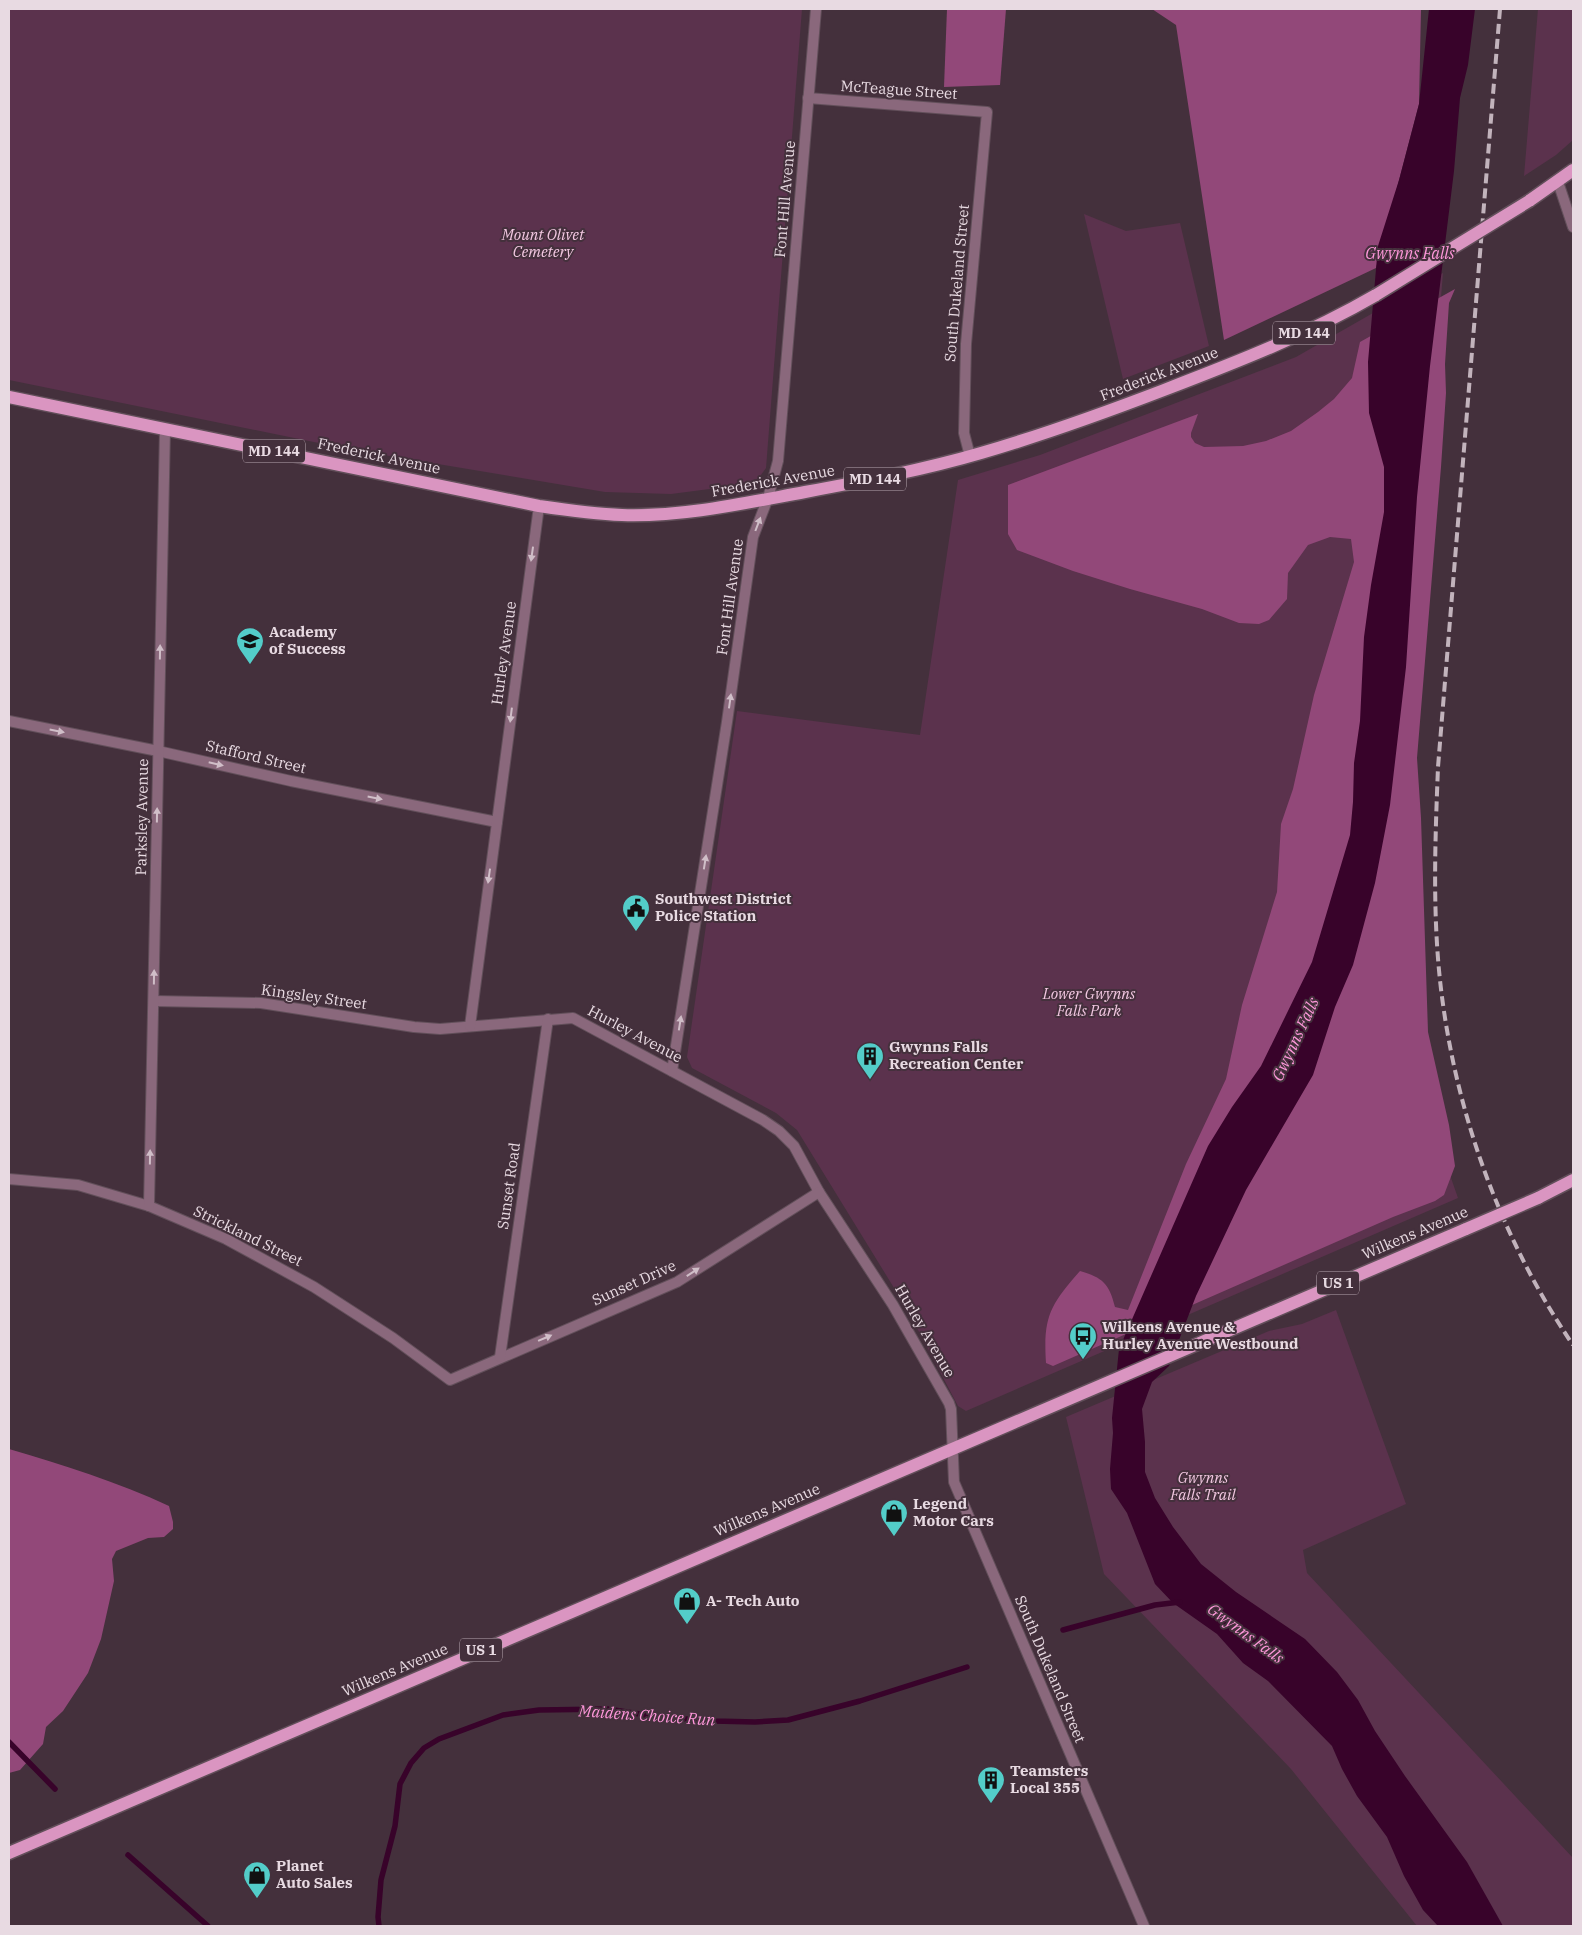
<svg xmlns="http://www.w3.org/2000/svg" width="1582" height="1935" viewBox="0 0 1582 1935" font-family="'IBM Plex Serif',serif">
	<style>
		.green { fill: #5b324d }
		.forest { fill: #924879 }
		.water { fill: #38032a }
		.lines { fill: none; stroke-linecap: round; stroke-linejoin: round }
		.stream { stroke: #38032a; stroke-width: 5.5 }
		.minor-casing { stroke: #624f5a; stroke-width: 12 }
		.primary-casing { stroke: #624f5a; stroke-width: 15 }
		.minor { stroke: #8a687c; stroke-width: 10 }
		.primary { stroke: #da95c1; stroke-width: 12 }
		.rail { stroke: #c2b3bc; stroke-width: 4; stroke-dasharray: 10 5; stroke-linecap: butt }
		.primary-bridge-casing { stroke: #624f5a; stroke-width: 15; stroke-linecap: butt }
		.primary-bridge { stroke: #da95c1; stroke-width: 12 }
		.oneway { fill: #d0bec8 }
		.labels { text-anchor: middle; stroke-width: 4; stroke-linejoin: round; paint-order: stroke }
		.shield { fill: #44303c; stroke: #b7a7b0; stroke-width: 1 }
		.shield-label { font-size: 14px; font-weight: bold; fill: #e8dae2 }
		.street-label { font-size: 15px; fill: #e8dae2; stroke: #44303c }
		.park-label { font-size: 15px; font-style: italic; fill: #f3c8e2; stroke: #44303c }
		.poi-label { font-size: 15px; font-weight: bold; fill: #e8dae2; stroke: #44303c; text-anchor: start }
		.water-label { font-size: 16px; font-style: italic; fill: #fe97da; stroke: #44303c }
	</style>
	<rect width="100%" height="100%" fill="#44303c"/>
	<g class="green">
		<path d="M9 9H802L766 468 758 479 725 487 671 494 605 492 348 449 9 380Z"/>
		<path d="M1538 9H1573V140L1556 155 1524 176Z"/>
		<path d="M1084 214 1126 231 1180 223 1209 346 1123 379Z"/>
		<path d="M1443 273 1406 724 1404 975 1443 1155 1458 1198 966 1411 958 1406 907 1309 797 1130 776 1113 692 1068 687 1057 737 711 920 735 958 480 1040 455 1296 357Z"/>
		<path d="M1336 1310 1406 1504 1303 1550 1307 1573 1573 1858V1926H1417L1291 1769 1104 1574 1066 1417 1269 1331 1302 1324Z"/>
	</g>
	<g class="forest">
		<path d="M947 9H1006L1000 85 944 87Z"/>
		<path d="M1152 9H1421L1419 104 1376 268 1224 340 1176 25Z"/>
		<path d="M1455 289 1449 303 1445 364 1446 393 1441 467 1417 758 1421 818 1428 1032 1449 1125 1455 1166 1444 1195 1435 1201 1393 1217 1053 1366 1046 1363C1043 1317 1050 1305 1080 1271 1103 1278 1109 1283 1115 1307L1128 1310 1186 1164 1226 1079 1242 1005 1277 892 1281 824 1293 789 1314 695 1354 562 1351 539 1330 537 1308 545 1288 573 1287 599 1269 620 1259 624 1239 623 1202 609 1130 589 1073 571 1017 550 1008 534V485L1198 414 1191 433V437L1195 443 1204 447 1243 446 1266 441 1291 431 1318 412 1334 399 1352 378 1360 342Z"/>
		<path d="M9 1449C63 1465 118 1482 169 1506L173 1522V1529L164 1537 148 1538 116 1551 112 1559 114 1581 101 1639 88 1673 63 1711 46 1727 43 1744 20 1770 9 1773Z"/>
	</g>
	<path class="water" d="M1429 9H1475L1468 65 1460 98 1454 171 1430 366 1417 497 1406 667 1390 805 1375 883 1353 965 1335 1007 1313 1075 1246 1190 1196 1296 1169 1366 1152 1382 1142 1409 1145 1442V1472L1155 1498 1173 1527 1201 1564 1236 1592 1305 1639 1337 1672 1358 1700 1375 1731 1405 1776 1467 1862 1503 1926H1438L1423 1910 1404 1876 1387 1837 1357 1796 1342 1769 1332 1746 1268 1681 1243 1663 1217 1634 1173 1603 1155 1584 1127 1513 1111 1489 1110 1469 1113 1433 1112 1418 1119 1349 1208 1146 1232 1107 1261 1066 1312 962 1350 835 1353 802 1354 763 1360 721 1364 637 1371 585 1384 512V467L1369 413 1368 362 1378 246 1399 180 1419 104Z"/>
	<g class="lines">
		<g class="stream">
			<path d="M1063 1630 1155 1605 1180 1602"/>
			<path d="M9 1742 55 1789"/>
			<path d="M128 1855 208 1926"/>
			<path d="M379 1926 378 1917 381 1880 395 1826 400 1784 411 1763 424 1748 439 1739 503 1715 539 1710 608 1709 658 1717 714 1721 755 1722 788 1720 860 1701 967 1667"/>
		</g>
		<g class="minor-casing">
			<g id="minor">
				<path d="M808 98 987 112 966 344 964 433 970 456"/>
				<path d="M1558 182 1573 227"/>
				<path d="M9 721 158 751 291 781 497 822"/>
				<path d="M154 1001 261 1003 414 1027 440 1029 573 1018 763 1120 779 1131 794 1146 819 1192 893 1305 949 1403 951 1409 954 1482 1144 1926"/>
				<path d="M470 1026 539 506"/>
				<path d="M672 1071 727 722 753 537 768 498 778 461 816 9"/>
				<path d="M9 1179 78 1185 149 1206 226 1239 314 1287 393 1338 450 1380 677 1282 819 1192"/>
				<path d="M149 1206 165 429"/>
				<path d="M500 1357 548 1019"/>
			</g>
		</g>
		<g class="primary-casing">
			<g id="primary">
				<path d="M1529 201 1573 170"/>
				<path d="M9 397 539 506C566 510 594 514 622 515 683 517 745 503 805 492 864 481 923 470 981 453 1043 435 1104 413 1164 390 1237 362 1309 334 1376 295"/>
				<path d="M1538 1198 1573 1180"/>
				<path d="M9 1853 1466 1229"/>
			</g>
		</g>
		<use href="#minor" class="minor"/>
		<use href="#primary" class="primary"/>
		<path class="rail" d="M1500 9 1438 767C1435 843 1432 921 1442 997 1458 1120 1503 1242 1573 1345"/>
		<g class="primary-bridge-casing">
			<g id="primary-bridge">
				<path d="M1376 295 1529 201"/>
				<path d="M1466 1229 1538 1198"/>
			</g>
		</g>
		<use href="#primary-bridge" class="primary-bridge"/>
	</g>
	<defs><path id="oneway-solid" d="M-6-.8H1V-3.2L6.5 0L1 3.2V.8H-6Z" transform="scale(1.25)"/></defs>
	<g class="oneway">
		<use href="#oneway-solid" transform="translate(758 524) rotate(-69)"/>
		<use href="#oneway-solid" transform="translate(532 554) rotate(98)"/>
		<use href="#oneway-solid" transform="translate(160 652) rotate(-89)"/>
		<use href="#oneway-solid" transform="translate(730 701) rotate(-82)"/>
		<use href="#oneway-solid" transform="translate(511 715) rotate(97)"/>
		<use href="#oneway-solid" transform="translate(57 731) rotate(11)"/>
		<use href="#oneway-solid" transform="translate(216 764) rotate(13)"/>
		<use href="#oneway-solid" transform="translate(375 798) rotate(11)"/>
		<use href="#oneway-solid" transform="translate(157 815) rotate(-89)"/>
		<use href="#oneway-solid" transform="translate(705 862) rotate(-81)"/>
		<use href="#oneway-solid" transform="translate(489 876) rotate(98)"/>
		<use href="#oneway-solid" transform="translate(154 977) rotate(-89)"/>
		<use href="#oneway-solid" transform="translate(680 1023) rotate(-81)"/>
		<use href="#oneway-solid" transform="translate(150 1157) rotate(-89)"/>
		<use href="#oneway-solid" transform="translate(693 1272) rotate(-33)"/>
		<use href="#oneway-solid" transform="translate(545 1338) rotate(-23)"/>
	</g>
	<defs>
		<g id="school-pin" transform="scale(1.4375)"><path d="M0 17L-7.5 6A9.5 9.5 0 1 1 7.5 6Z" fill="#53cdc9" stroke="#44303c"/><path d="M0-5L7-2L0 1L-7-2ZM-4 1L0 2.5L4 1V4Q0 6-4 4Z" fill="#111"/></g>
		<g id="civic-pin" transform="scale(1.4375)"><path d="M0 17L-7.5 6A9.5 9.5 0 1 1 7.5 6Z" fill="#53cdc9" stroke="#44303c"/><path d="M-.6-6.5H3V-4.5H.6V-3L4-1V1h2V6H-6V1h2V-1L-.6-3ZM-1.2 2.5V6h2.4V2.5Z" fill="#111"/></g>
		<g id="building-pin" transform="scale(1.4375)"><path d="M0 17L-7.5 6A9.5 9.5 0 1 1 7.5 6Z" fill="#53cdc9" stroke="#44303c"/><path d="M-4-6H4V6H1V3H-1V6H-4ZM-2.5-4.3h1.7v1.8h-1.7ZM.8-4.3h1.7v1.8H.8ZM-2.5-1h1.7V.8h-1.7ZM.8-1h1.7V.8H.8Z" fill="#111"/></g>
		<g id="bus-pin" transform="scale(1.4375)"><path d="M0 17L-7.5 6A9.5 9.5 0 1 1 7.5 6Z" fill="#53cdc9" stroke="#44303c"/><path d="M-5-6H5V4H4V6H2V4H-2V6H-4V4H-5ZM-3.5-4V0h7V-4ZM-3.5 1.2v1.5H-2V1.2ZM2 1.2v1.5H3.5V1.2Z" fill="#111"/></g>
		<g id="shop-pin" transform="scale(1.4375)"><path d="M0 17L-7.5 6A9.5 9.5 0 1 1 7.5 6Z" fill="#53cdc9" stroke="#44303c"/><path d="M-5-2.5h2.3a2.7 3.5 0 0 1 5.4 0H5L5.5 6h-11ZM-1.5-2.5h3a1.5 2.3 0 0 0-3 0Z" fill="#111"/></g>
	</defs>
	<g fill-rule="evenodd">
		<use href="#school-pin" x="250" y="641"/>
		<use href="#civic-pin" x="636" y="908"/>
		<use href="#building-pin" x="870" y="1056"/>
		<use href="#bus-pin" x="1083" y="1336"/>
		<use href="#shop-pin" x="894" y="1513"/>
		<use href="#shop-pin" x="687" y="1601"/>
		<use href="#building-pin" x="991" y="1780"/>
		<use href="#shop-pin" x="257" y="1875"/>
	</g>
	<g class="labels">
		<g class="shield">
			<rect x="1273" y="321.5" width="62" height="23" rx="4"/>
			<rect x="243" y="439.5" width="62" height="23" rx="4"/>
			<rect x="844" y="467.5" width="62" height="23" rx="4"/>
			<rect x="1317" y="1271.5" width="42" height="23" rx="4"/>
			<rect x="460" y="1638.5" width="42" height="23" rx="4"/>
		</g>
		<g class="shield-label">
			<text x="1304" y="338">MD 144</text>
			<text x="274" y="456">MD 144</text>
			<text x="875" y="484">MD 144</text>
			<text x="1338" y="1288">US 1</text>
			<text x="481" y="1655">US 1</text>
		</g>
		<g class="street-label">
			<text transform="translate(899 90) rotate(4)" y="5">McTeague Street</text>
			<text transform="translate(785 199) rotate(-85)" y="5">Font Hill Avenue</text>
			<text transform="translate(957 283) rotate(-85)" y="5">South Dukeland Street</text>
			<text transform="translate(1159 374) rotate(-21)" y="5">Frederick Avenue</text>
			<text transform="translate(379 456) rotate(12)" y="5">Frederick Avenue</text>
			<text transform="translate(773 481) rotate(-10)" y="5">Frederick Avenue</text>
			<text transform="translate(730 597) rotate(-82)" y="5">Font Hill Avenue</text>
			<text transform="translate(504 653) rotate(-82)" y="5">Hurley Avenue</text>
			<text transform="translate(256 757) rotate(13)" y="5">Stafford Street</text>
			<text transform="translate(142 817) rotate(-89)" y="5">Parksley Avenue</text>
			<text transform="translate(314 997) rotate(8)" y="5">Kingsley Street</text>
			<text transform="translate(635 1034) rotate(28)" y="5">Hurley Avenue</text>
			<text transform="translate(509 1186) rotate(-82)" y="5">Sunset Road</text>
			<text transform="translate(1415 1233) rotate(-23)" y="5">Wilkens Avenue</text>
			<text transform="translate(248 1236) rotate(26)" y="5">Strickland Street</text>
			<text transform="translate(634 1283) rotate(-24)" y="5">Sunset Drive</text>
			<text transform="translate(925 1331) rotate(60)" y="5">Hurley Avenue</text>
			<text transform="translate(767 1510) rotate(-23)" y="5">Wilkens Avenue</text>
			<text transform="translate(1050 1669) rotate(67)" y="5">South Dukeland Street</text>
			<text transform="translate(395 1670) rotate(-23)" y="5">Wilkens Avenue</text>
		</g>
		<g class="park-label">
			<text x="543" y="240">Mount Olivet<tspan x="543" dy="17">Cemetery</tspan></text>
			<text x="1089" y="999">Lower Gwynns<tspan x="1089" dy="17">Falls Park</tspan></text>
			<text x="1203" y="1483">Gwynns<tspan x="1203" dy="17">Falls Trail</tspan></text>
		</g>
		<g class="poi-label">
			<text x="269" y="637">Academy<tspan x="269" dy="17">of Success</tspan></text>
			<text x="655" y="904">Southwest District<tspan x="655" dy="17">Police Station</tspan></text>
			<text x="889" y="1052">Gwynns Falls<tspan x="889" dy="17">Recreation Center</tspan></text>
			<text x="1102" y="1332">Wilkens Avenue &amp;<tspan x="1102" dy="17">Hurley Avenue Westbound</tspan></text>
			<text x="913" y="1509">Legend<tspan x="913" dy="17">Motor Cars</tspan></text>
			<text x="706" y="1606">A- Tech Auto</text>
			<text x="1010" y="1776">Teamsters<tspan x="1010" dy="17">Local 355</tspan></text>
			<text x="276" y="1871">Planet<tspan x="276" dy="17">Auto Sales</tspan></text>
		</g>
		<g class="water-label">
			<text x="1410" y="259">Gwynns Falls</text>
			<text transform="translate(1295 1039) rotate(-65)" y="6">Gwynns Falls</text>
			<text transform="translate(1246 1633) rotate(36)" y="6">Gwynns Falls</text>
			<text transform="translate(647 1715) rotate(4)" y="6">Maidens Choice Run</text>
		</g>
	</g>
	<rect width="1582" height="1935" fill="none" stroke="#e8dae2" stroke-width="20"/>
</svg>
